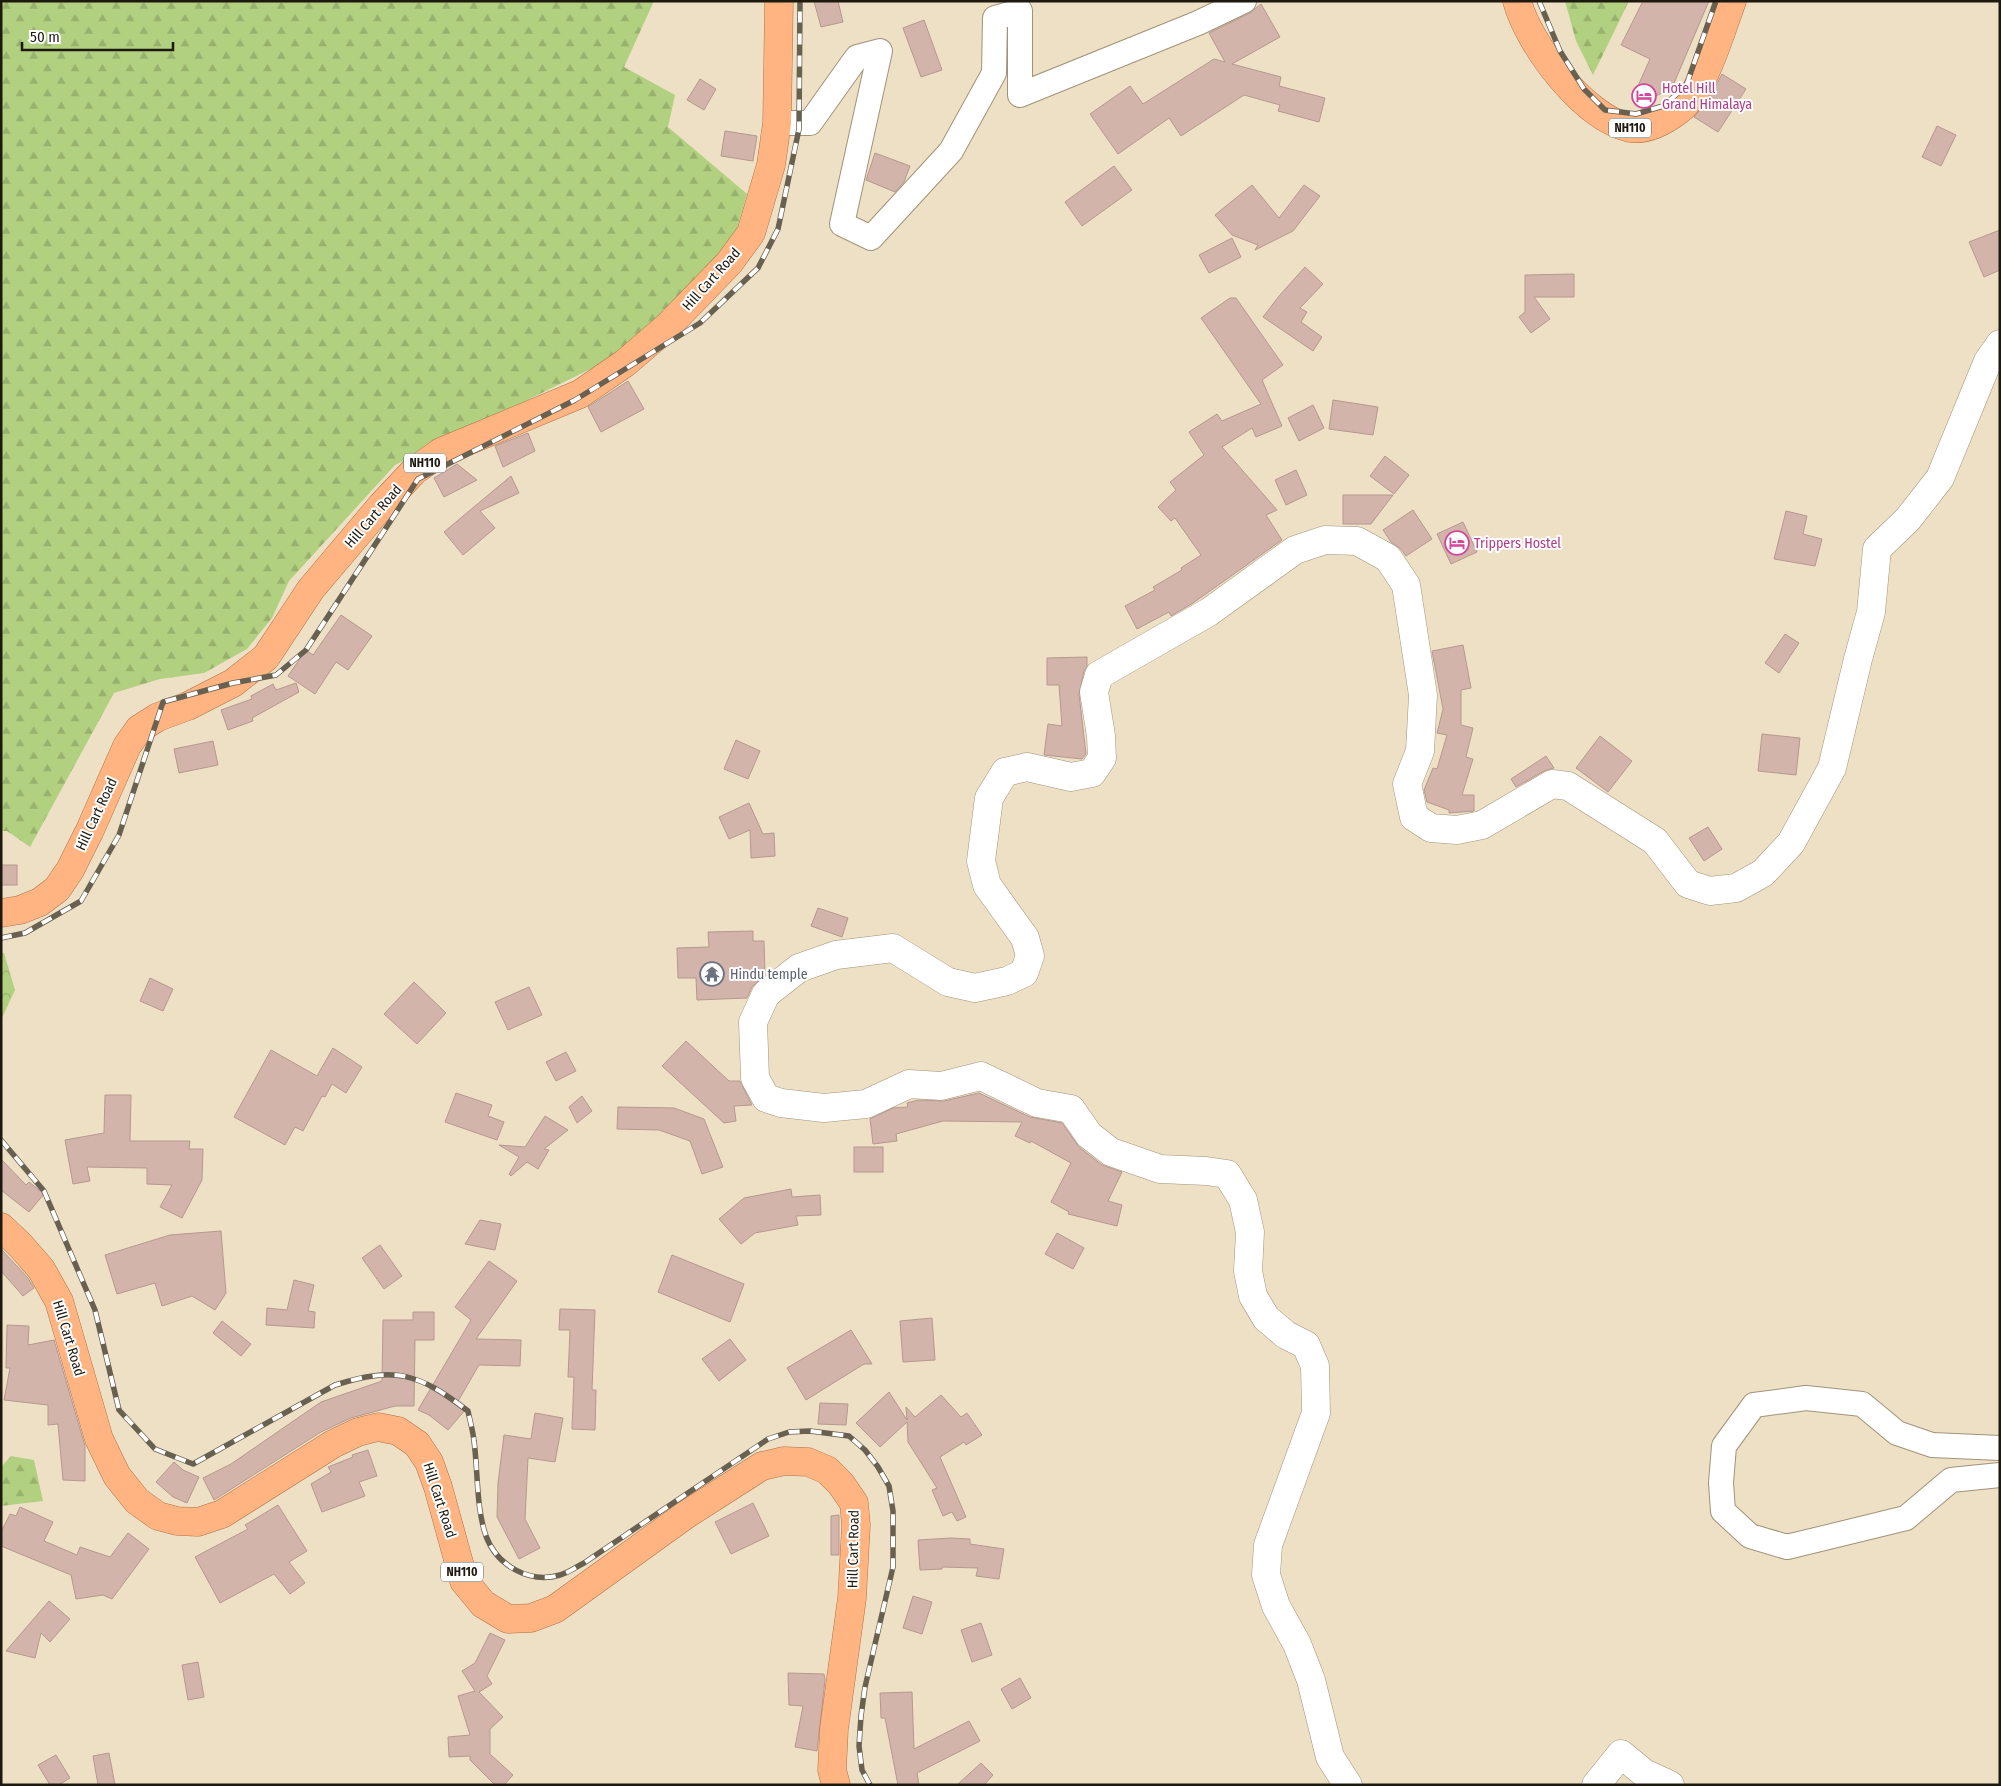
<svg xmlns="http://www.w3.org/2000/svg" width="2001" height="1786" viewBox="0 0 2001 1786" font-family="'Fira Sans Condensed',sans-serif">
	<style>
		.forest { fill: url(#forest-firs) }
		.park { fill: url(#park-crowns) }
		.building { fill: #d3b4aa; stroke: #b6988e }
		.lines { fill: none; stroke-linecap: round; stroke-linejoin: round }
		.minor-casing { stroke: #a0937a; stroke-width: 26 }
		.secondary-casing { stroke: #a0937a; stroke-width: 29 }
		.trunk-casing { stroke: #b07145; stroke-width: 29 }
		.minor { stroke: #fff; stroke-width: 24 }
		.secondary { stroke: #fff; stroke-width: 28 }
		.trunk { stroke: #ffb482; stroke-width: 28 }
		.rail-casing { stroke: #686050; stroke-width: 5.5 }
		.rail { stroke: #fff; stroke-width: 4; stroke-dasharray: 11; stroke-linecap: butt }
		.labels { text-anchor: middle; stroke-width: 4; stroke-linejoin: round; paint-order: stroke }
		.shield { fill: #fff; stroke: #625e57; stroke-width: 1 }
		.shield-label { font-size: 12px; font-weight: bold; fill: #1e190f }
		.hotel-label { font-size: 14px; fill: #b23c85; stroke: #fff; text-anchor: start }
		.street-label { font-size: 14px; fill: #1e190f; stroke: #fff }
		.worship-label { font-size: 14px; fill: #5b616d; stroke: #fff; text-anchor: start }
	</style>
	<defs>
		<pattern id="forest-firs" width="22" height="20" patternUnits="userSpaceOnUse" patternTransform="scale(1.25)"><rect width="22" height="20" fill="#b1d080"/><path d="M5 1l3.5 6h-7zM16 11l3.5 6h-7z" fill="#98b26d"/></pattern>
		<pattern id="park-crowns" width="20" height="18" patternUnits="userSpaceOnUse" patternTransform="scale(1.25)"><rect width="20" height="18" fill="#b1d080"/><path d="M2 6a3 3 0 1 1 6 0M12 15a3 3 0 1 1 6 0" fill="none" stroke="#98b26d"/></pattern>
	</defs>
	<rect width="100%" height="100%" fill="#eee0c5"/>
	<g class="forest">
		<path d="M1 1H654L624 67 675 95 668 127 747 194 737 229 722 252 665 318 607 361 395 465 289 581 272 618 247 649 204 673 160 679 114 693 30 847 7 831H1Z"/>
		<path d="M1565 1H1629L1593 75 1576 41Z"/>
		<path d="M11 1456 34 1460 43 1501 1 1506V1467Z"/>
	</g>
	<path class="park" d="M1 953H4L15 990 1 1020Z"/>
	<g class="building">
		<path d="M814 1H838L843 22 821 27Z"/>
		<path d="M1643 1H1709L1672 88 1646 101 1633 97 1650 59 1621 45Z"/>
		<path d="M1261 4 1280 37 1232 64 1281 77 1279 86 1325 98 1319 122 1278 111 1280 105 1244 95 1181 136 1169 118 1118 154 1090 114 1130 86 1143 104 1214 59 1225 62 1209 33 1250 13Z"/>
		<path d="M924 20 942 70 921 77 903 28Z"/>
		<path d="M1722 74 1746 89 1718 132 1694 117 1709 98Z"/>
		<path d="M700 79 716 89 704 110 687 100Z"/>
		<path d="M1937 126 1956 135 1941 166 1922 157Z"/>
		<path d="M725 131 757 136 753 161 721 156Z"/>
		<path d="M875 153 910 166 904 182 895 192 866 180Z"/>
		<path d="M1114 166 1132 190 1082 226 1065 202Z"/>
		<path d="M1252 185 1279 218 1304 185 1320 196 1293 231 1255 250 1258 245 1232 235 1215 215Z"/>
		<path d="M2000 230V270L1984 277 1969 242Z"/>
		<path d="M1232 238 1241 257 1209 273 1199 255Z"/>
		<path d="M1305 267 1323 284 1300 308 1307 312 1301 322 1322 337 1313 351 1263 317 1279 296Z"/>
		<path d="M1574 274V297H1534L1550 319 1531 333 1519 317 1525 312V275Z"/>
		<path d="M1230 298H1236L1283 365 1262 380 1282 426 1256 437 1252 428 1222 447 1277 510 1266 515 1282 540 1193 603 1171 616 1169 612 1137 629 1125 606 1155 590 1153 587 1182 570 1181 568 1201 555 1175 518 1171 521 1158 507 1176 490 1170 482 1204 455 1189 432 1217 414 1222 421 1261 404 1201 318Z"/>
		<path d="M628 381 644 409 601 432 588 407Z"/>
		<path d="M1333 400 1378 407 1373 435 1329 429Z"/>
		<path d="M1313 405 1324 428 1299 441 1288 418Z"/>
		<path d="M528 433 535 451 503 467 495 446Z"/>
		<path d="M1385 456 1409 475 1394 494 1370 476Z"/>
		<path d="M457 464 477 480 444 497 434 478Z"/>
		<path d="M1296 470 1307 495 1286 505 1275 480Z"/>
		<path d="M511 476 519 493 480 511 495 528 463 555 444 532Z"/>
		<path d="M1343 495H1393L1371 524H1343Z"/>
		<path d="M1413 510 1432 539 1406 556 1401 549 1391 542 1383 530Z"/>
		<path d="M1786 511 1807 516 1803 534 1822 539 1815 566 1774 559Z"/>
		<path d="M1463 522 1477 552 1451 564 1437 534Z"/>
		<path d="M341 615 372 636 348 670 336 662 315 694 288 676 306 650 313 655Z"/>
		<path d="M1785 634 1799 643 1779 673 1765 663Z"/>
		<path d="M1463 645 1471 688 1461 690V725L1473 728 1466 757 1473 759 1462 795H1474V811L1449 813V810L1427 802 1424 790 1433 768 1437 769 1447 735 1437 733 1443 709 1432 651Z"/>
		<path d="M1087 657V667L1084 671 1079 694 1086 754 1082 759 1044 755 1048 724 1062 726 1059 685H1047V658Z"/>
		<path d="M296 683 299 692 252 718 253 721 228 730 221 710 252 699 251 696 273 684 276 690Z"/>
		<path d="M1762 734 1800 738 1796 775 1758 771Z"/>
		<path d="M1600 736 1632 761 1608 792 1576 768Z"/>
		<path d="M736 740 760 751 748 779 724 769Z"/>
		<path d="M213 741 218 765 179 773 174 749Z"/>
		<path d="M1546 756 1554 768 1544 771 1516 787 1511 779Z"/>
		<path d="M749 803 763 834 774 833 775 856 751 858 750 830 729 839 719 817Z"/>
		<path d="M1708 827 1722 849 1704 861 1689 838Z"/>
		<rect x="1" y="865" width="16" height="20"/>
		<path d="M818 908 848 918 842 937 811 926Z"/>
		<path d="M753 931V941H764L765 975 752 987 747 998 697 1000 696 978H678L677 948 709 947 708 932Z"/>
		<path d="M150 978 173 989 163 1011 140 1001Z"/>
		<path d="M414 982 446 1013 417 1044 384 1014Z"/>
		<path d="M529 987 542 1015 508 1030 495 1002Z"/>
		<path d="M686 1041 729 1081H740L752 1105 734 1106 736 1121 724 1123 662 1066Z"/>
		<path d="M333 1048 362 1067 346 1093 332 1084 325 1097 322 1096 303 1131 295 1127 285 1145 234 1117 271 1050 317 1076Z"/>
		<path d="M566 1052 576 1071 556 1081 546 1062Z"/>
		<path d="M456 1093 492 1105 488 1116 504 1122 497 1140 445 1122Z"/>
		<path d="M979 1093 1030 1117 1062 1123 1079 1147 1102 1165 1122 1172 1108 1201 1122 1205 1117 1226 1068 1214 1069 1212 1051 1202 1071 1163 1031 1141 1030 1143 1015 1136 1022 1122 943 1121 896 1134 897 1141 873 1144 870 1119 893 1108 908 1107 907 1103 918 1100 944 1101Z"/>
		<path d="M105 1095H131L130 1141H190L189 1149H203L202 1180 182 1218 160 1207 172 1185 147 1184V1168L87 1167 90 1181 73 1184 65 1140 104 1133Z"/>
		<path d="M582 1096 592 1111 577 1123 569 1107Z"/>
		<path d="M618 1107 674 1108 704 1119 723 1167 702 1174 690 1141 659 1130 617 1129Z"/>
		<path d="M545 1116 568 1130 544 1149 549 1150 538 1169 527 1162 511 1176 509 1174 519 1157 499 1145 525 1147Z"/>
		<rect x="854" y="1147" width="29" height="25"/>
		<path d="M1 1159 26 1185 29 1182 44 1194 29 1212 1 1190Z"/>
		<path d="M791 1189 792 1197 820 1195 821 1215 796 1216 798 1225 755 1233 741 1244 719 1219 744 1198Z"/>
		<path d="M480 1220 501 1224 495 1250 465 1244Z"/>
		<path d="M221 1231 226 1293 215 1310 192 1296 162 1306 155 1283 117 1294 105 1255 170 1235Z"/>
		<path d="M1057 1233 1084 1248 1073 1269 1045 1254Z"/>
		<path d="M380 1245 402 1276 384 1289 362 1258Z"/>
		<path d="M1 1249 28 1278 34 1288 23 1296 1 1271Z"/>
		<path d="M672 1255 744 1284 730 1322 658 1292Z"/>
		<path d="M489 1261 517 1281 476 1339 521 1340 520 1366 479 1365 457 1403 466 1409 448 1430 429 1415 418 1410 471 1320 455 1307Z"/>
		<path d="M294 1280 314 1285 308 1311 315 1312 314 1328 266 1325 267 1308 287 1310Z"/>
		<path d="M560 1309 595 1310 592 1390H596L595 1430 572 1429 574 1377H568L570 1330H559Z"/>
		<path d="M413 1312H434V1340H415L414 1406H395L351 1418 321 1432 214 1500 203 1478 231 1464 321 1402 382 1381 383 1320H413Z"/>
		<path d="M932 1318 935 1360 903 1362 900 1321Z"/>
		<path d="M222 1321 251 1344 241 1356 213 1333Z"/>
		<path d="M7 1325 29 1326 28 1345 54 1340 85 1446V1481L63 1480 58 1424 48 1425V1405L4 1400 10 1368H6Z"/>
		<path d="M851 1330 872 1364H864L806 1400 787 1368Z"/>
		<path d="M730 1339 746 1360 719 1381 702 1359Z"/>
		<path d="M889 1392 907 1420 906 1407 915 1417 941 1395 961 1417 967 1413 982 1435 966 1445 964 1442 940 1457 966 1517 957 1521 952 1512 943 1516 932 1490 937 1488 908 1442 907 1422 880 1447 856 1423Z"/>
		<path d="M820 1403 848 1404 846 1425 818 1424Z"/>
		<path d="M535 1413 563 1418 555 1462 528 1458 525 1519 540 1548 519 1559 497 1517 498 1483 504 1435 531 1439Z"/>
		<path d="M368 1450 377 1476 359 1482 365 1496 322 1512 311 1484 331 1472 328 1467 353 1457 352 1455Z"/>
		<path d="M174 1462 183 1470 199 1477 187 1503 173 1497 156 1482Z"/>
		<path d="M753 1503 769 1536 731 1554 715 1522Z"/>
		<path d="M278 1505 307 1551 289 1562 305 1583 290 1594 274 1574 220 1603 195 1557 248 1529 245 1525Z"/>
		<path d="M20 1507 53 1522 44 1541 77 1555 80 1547 110 1557 128 1533 149 1549 112 1599 103 1595 76 1599 71 1575 1 1546V1532L10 1514 16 1516Z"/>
		<path d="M839 1515V1555H831V1516Z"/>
		<path d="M951 1538 970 1539V1544L1004 1549 999 1579 976 1576 978 1568 942 1567V1569L920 1570 918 1540Z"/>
		<path d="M913 1596 932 1602 922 1634 903 1628Z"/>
		<path d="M49 1601 70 1619 50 1642 41 1633 35 1658 6 1651Z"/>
		<path d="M981 1623 992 1655 972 1662 961 1630Z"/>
		<path d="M490 1633 505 1640 487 1676 492 1684 479 1692 503 1717 490 1729V1754L513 1775 504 1785H495L470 1760V1756L449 1757 448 1737 470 1735 458 1696 475 1691 462 1671 475 1663Z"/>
		<path d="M198 1662 204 1697 188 1700 182 1665Z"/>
		<path d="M788 1673 824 1674 825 1680 817 1751 795 1747 803 1706 789 1705Z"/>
		<path d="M1020 1678 1031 1698 1012 1709 1001 1689Z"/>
		<path d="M912 1692 914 1749 969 1721 980 1741 917 1773 919 1785H898L885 1718H881L880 1693Z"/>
		<path d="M109 1753 115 1785H98L93 1756Z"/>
		<path d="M56 1755 70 1778 59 1785H50L38 1765Z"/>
		<path d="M981 1763 993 1775 984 1785H957Z"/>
	</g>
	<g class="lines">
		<g class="minor-casing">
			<g id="minor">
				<path d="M777 123H810L857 57 880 51 842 224 871 238 951 151 994 73 995 18 1020 11V95L1198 23 1244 1"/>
				<path d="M2000 1448 1932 1445 1897 1433 1862 1404 1806 1398 1754 1405 1724 1446 1721 1483 1723 1511 1750 1536 1787 1547 1906 1518 1951 1480 2000 1475"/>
			</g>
		</g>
		<g class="secondary-casing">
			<g id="secondary">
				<path d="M1348 1785 1330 1757 1311 1680 1297 1644 1276 1606 1266 1575 1268 1545 1316 1413 1315 1366 1306 1345 1286 1335 1266 1318 1253 1296 1248 1271 1250 1232 1243 1200 1227 1174 1206 1171 1160 1169 1111 1152 1089 1135 1071 1109 1037 1103 981 1076 941 1086 909 1084 866 1104 824 1108 781 1103 766 1098 755 1078 753 1022 766 994 799 968 836 955 893 948 948 982 975 988 1007 981 1024 973 1030 956 1025 938 987 885 981 861 989 798 1005 772 1027 767 1071 777 1092 773 1102 758 1101 736 1094 692 1099 675 1209 612 1295 550 1325 540 1357 541 1388 558 1406 585 1423 695 1420 751 1407 784 1414 817 1431 828 1457 830 1482 825 1552 784 1568 786 1655 841 1688 884 1710 891 1736 888 1763 873 1791 843 1832 768 1858 659 1871 612 1877 549 1908 519 1940 478 1988 361 2000 344"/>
				<path d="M1596 1785 1621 1754 1644 1773 1670 1785"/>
			</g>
		</g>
		<g class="trunk-casing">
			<g id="trunk">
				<path d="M1517 1C1529 45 1584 118 1630 128 1647 131 1666 120 1679 110 1704 92 1721 30 1732 1"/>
				<path d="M1 913 20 910 40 902 57 889 70 870 90 830 127 746 139 729 158 717 188 706 233 683 266 657 311 589 382 505 414 471 441 452 580 394 625 363 667 327 729 263 751 233 771 165 777 123 779 1"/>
				<path d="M1 1227 20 1245 41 1269 59 1301 99 1439 117 1476 137 1501 158 1516 177 1521 198 1522 222 1514 333 1444 358 1432 378 1427 398 1431 417 1444 429 1462 438 1487 464 1581 483 1604 508 1619 531 1618 555 1609 687 1514 762 1466 784 1461 808 1462 827 1470 841 1484 854 1503 856 1525 852 1598 834 1729 832 1770 836 1785"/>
			</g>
		</g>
		<use href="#minor" class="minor"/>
		<use href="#secondary" class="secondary"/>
		<use href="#trunk" class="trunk"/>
		<g class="rail-casing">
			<g id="rail">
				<path d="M1539 1 1560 51 1584 89 1605 110 1636 114 1663 106 1686 86 1716 1"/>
				<path d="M1 938 25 933 81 901 119 835 163 702 233 683 276 675 306 650 418 479 575 400 700 323 758 268 778 229 799 129 800 1"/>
				<path d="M1 1140 44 1191 95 1310 119 1410 155 1449 193 1464 335 1385C396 1366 418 1373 468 1411 470 1421 473 1431 474 1441 478 1470 476 1508 486 1536 497 1566 530 1584 560 1575 568 1573 576 1567 584 1563L768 1439 789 1432 810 1431 849 1436 865 1450 878 1467 889 1486 893 1511V1567L865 1687 861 1716 859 1746 862 1770 870 1785"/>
			</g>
		</g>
		<use href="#rail" class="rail"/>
	</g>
	<defs>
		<g id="hotel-ring" transform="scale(1.25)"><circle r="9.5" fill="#fff" stroke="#d1479c" stroke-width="1.5"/><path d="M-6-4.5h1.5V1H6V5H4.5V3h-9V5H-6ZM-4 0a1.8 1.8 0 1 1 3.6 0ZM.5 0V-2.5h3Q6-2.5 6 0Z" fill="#d1479c"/></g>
		<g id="temple-ring" transform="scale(1.25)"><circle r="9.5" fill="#fff" stroke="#6b7280" stroke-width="1.5"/><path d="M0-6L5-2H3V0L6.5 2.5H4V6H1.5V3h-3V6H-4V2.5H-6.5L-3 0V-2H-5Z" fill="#6b7280"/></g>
	</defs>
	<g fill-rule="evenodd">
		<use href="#hotel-ring" x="1644" y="96"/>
		<use href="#hotel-ring" x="1457" y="543"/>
		<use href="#temple-ring" x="712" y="974"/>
	</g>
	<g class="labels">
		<g class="shield">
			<rect x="1609" y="118.5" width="42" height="19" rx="4"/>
			<rect x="404" y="453.5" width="42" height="19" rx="4"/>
			<rect x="441" y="1562.5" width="42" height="19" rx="4"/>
		</g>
		<g class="shield-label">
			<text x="1630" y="132">NH110</text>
			<text x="425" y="467">NH110</text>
			<text x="462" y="1576">NH110</text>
		</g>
		<g class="hotel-label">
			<text x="1662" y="93">Hotel Hill<tspan x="1662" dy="16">Grand Himalaya</tspan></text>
			<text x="1474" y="548">Trippers Hostel</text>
		</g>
		<g class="street-label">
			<text transform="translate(711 279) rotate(-48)" y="5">Hill Cart Road</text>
			<text transform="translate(373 516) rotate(-49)" y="5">Hill Cart Road</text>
			<text transform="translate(96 814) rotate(-65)" y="5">Hill Cart Road</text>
			<text transform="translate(69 1338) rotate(73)" y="5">Hill Cart Road</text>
			<text transform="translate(440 1500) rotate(72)" y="5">Hill Cart Road</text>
			<text transform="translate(853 1549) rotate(-89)" y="5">Hill Cart Road</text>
		</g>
		<g class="worship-label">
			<text x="730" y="979">Hindu temple</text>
		</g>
	</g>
	<rect width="2001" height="1786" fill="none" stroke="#1e190f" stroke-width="5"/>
	<path d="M22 42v8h151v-8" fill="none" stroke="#1e190f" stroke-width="2.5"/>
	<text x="30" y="42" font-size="15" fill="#1e190f" stroke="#ffffff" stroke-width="4" paint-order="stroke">50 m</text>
</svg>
